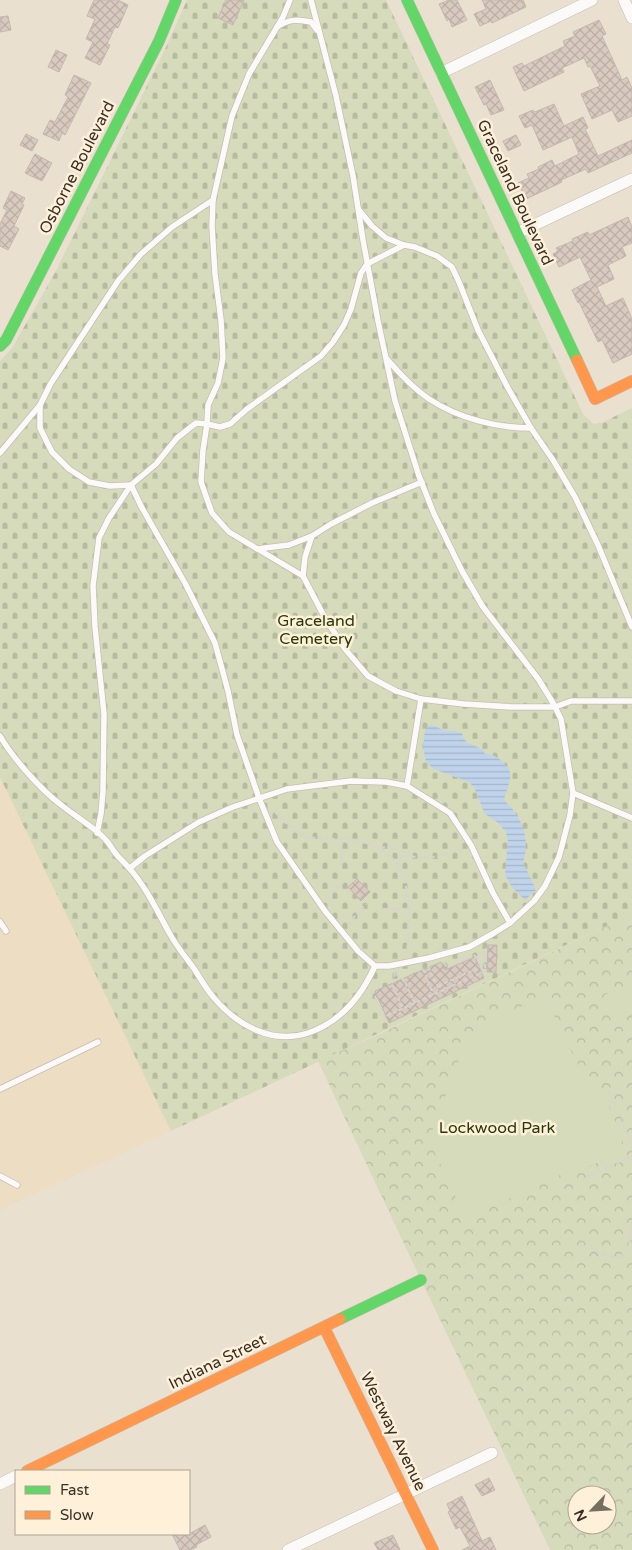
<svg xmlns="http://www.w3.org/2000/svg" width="632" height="1550" viewBox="0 0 632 1550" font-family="'Varela Round',sans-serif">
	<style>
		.built { fill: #edddc2 }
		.cemetery { fill: url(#cemetery-stones) }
		.park { fill: url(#park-crowns); fill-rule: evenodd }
		.pitch { fill: #d5dbbb }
		.water { fill: url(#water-rules) }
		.building { fill: url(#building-cross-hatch); stroke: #c3b8b0 }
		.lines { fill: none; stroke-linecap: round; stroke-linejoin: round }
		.lane-casing { stroke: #c6beb2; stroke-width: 7 }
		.street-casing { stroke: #c6beb2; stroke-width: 12 }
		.fast-casing { stroke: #c6beb2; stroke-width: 12 }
		.slow-casing { stroke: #c6beb2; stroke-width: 12 }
		.path { stroke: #d7d4d0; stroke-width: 2; stroke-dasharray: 4 2.5; stroke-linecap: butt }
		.lane { stroke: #fcfaf8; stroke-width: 5.5 }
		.street { stroke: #fcfaf8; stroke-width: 11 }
		.fast { stroke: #63d668; stroke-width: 11 }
		.slow { stroke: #ff974d; stroke-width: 11 }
		.labels { text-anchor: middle; stroke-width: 5; stroke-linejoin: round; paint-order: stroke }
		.street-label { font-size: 16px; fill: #373025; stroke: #fef0d9 }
		.park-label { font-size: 16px; fill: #273905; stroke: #fef0d9 }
	</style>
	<defs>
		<pattern id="cemetery-stones" width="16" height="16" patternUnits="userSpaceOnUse" patternTransform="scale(1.25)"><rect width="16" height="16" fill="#d5dbbb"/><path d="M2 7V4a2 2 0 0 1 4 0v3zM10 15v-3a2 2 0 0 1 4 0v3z" fill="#b7bca1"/></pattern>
		<pattern id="park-crowns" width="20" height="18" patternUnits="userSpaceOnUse" patternTransform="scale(1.25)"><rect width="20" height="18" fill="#d5dbbb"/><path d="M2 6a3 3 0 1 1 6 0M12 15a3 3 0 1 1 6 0" fill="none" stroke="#b7bca1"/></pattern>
		<pattern id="water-rules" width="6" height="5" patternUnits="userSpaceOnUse" patternTransform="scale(1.25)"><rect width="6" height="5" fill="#bfd3eb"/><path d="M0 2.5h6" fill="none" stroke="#a5b5c9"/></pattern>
		<pattern id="building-cross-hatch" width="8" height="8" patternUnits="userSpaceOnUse" patternTransform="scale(1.25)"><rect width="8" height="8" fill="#d9cac0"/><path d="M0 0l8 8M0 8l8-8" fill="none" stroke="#bbaea5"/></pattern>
	</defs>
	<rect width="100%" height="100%" fill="#eae0d0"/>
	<path class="built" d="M0 777 171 1131 0 1210Z"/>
	<path class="cemetery" d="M187 0H386L583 414 594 424 603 422 632 408V914L171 1131 0 777V361L12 348 56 271 166 47Z"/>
	<path class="park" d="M632 914V1550H550L421 1280 318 1061 373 1037ZM577 1495H607V1525H577Z"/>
	<g class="pitch">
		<path d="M632 983V1013L615 1020 604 995Z"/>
		<path d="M544 995 586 1081 603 1092 623 1140 616 1155 575 1172 557 1176 466 1219 429 1140 469 1033Z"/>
	</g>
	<path class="water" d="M430 725C435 725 436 727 441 729 448 732 455 730 462 733 464 745 474 744 483 750L485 754C491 754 494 755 499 759 517 771 509 782 504 799 506 804 511 806 514 811 525 825 529 845 523 862L536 890 525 900 512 887 505 875 508 839 505 830 497 822 485 814 474 787 469 782 434 769 426 762 423 747 425 730Z"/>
	<g class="building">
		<path d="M94 0H118L128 5 118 28 115 27 107 44 110 45 100 65 85 58 93 42 86 39 95 19 87 16Z"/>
		<path d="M226 0H244L233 25 218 18Z"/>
		<path d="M449 0H457L467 20 452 27 449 19 447 21 439 4Z"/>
		<path d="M482 0H523L526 7 492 23 491 21 480 26 474 14 486 9Z"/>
		<path d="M8 16 11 30 0 32V17Z"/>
		<path d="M599 20 606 34 602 36 622 80 627 77 632 88V116L618 122 612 110 592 119 581 94 600 86 590 66 588 67 584 58 562 68 564 72 524 91 513 67 522 63 524 66 565 46 563 41 575 36 573 32Z"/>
		<path d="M56 50 67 55 59 72 48 67Z"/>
		<path d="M74 75 91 83 65 135 62 133 59 141 43 134 50 120 55 122 68 97 65 95Z"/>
		<path d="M490 80 504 110 491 115 486 104 484 105 475 87Z"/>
		<path d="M554 104 564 126 583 117 588 128 585 129 598 156 632 140V153L588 173 586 169 561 180 562 182 556 185 526 199 518 183 529 178 527 174 539 169 538 167 552 160 555 166 579 154 572 137 543 150 532 125 525 128 519 116 533 110 535 112Z"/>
		<path d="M26 134 38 140 32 151 20 145Z"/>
		<path d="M516 135 521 145 508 151 503 141Z"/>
		<path d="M35 154 52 163 42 181 25 173Z"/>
		<path d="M11 191 25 198 22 204 24 205 14 226 19 229 8 250 0 246V224L7 210 3 208Z"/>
		<path d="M628 217 632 227V243L622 247 626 256 608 265 614 279 597 287 606 306 623 298 632 319V354L613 363 602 340 598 342 579 302 578 303 572 290 591 280 580 257 559 267 553 254 558 251 556 248 573 241 572 239 588 232 589 235Z"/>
		<path d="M357 879 370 892 361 901 348 887Z"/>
		<path d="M488 945H497L496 972H487Z"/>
		<path d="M475 957 484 978 389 1023 375 991 441 962 445 970Z"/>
		<path d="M489 1478 495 1490 482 1496 475 1485Z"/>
		<path d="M462 1496 482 1541 490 1537 496 1550H462L470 1546 460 1527 456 1529 448 1512 450 1511 447 1504Z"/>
		<path d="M205 1525 211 1537 196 1545 197 1547 190 1550H180L172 1534H189Z"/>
		<path d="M393 1535 400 1550H378L374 1543Z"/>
	</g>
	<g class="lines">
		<g class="lane-casing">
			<g id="lane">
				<path d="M290 0 283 17 249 74 232 116 213 200 172 227 141 254 118 281 51 383 40 405V428L52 452 69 469 89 482 110 486 131 485 142 508 185 583 215 643 228 691 237 735 259 798 277 842 325 911 358 951 375 966H389L429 958 469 947 494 933 510 923 534 901 545 886 559 857 570 815 573 793 561 719 553 703 539 680 483 607 462 571 434 514 419 476 395 401 378 321 363 240 353 176 336 96 311 0"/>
				<path d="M277 27C289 19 297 19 311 22L317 30"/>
				<path d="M213 200 212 226 215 274 221 320 223 358 218 383 208 405 207 424 203 450 201 482 212 513 229 532 303 576"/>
				<path d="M359 210 372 226 386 238 404 245 415 247 437 256 452 267 459 282 478 330 508 388 531 428 553 460 575 497 598 545 632 627"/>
				<path d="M387 359C399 373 413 388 429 399 458 418 496 428 531 428"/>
				<path d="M0 453 40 405"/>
				<path d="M257 549 289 545 312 536"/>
				<path d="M421 699 396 691 368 676 345 649 325 618 303 576 305 557 312 536 331 524 372 503 422 482"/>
				<path d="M0 736C12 757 41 790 60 804 73 815 94 827 105 839 109 843 112 849 116 854 120 859 125 863 129 868 147 888 158 913 171 936 178 948 187 959 195 970 201 980 207 990 214 998 237 1025 272 1045 308 1033 341 1022 361 997 375 966"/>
				<path d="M407 786 421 699 464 704 512 707H555L571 701H632"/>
				<path d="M573 793 632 818"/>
				<path d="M97 833 101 814 103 791 104 714 95 627 93 586 99 538 109 518 131 485 156 464 177 438 196 423 207 424 220 427 230 424 247 409 321 356 333 342 344 325 351 309 361 273 367 264 404 245"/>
				<path d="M130 868 145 856 199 822 233 807 287 789 351 781 386 782 407 786 450 813 471 845 493 893 510 923"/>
				<path d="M0 922 6 931"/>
				<path d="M0 1089 98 1042"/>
				<path d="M0 1176 17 1185"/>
			</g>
		</g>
		<g class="street-casing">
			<g id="street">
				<path d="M624 0 632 18"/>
				<path d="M441 73 592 0"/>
				<path d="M517 233 632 179"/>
				<path d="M0 1484 16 1476"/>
				<path d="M288 1550 492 1453"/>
			</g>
		</g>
		<g class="fast-casing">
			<g id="fast">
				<path d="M407 0 577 360"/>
				<path d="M0 346 6 340 159 41 176 0"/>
				<path d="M340 1319 421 1280"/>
			</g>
		</g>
		<g class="slow-casing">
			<g id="slow">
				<path d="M577 360 595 399 632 381"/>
				<path d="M324 1327 433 1550"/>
				<path d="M27 1471 340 1319"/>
			</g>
		</g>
		<g class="path">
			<path d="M275 812C281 820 298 835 308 837 318 839 329 839 339 839 376 841 400 852 407 892 410 911 408 933 407 953"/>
			<path d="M381 848C398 844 399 853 415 857 429 860 448 854 462 848"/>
			<path d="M396 863 401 857 408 855"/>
			<path d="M341 865 342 840"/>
			<path d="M326 897 345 881"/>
			<path d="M383 909H408"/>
			<path d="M348 924 366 904"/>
			<path d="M474 955 480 962 485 965"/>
			<path d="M476 958 486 954"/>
			<path d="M444 963 447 967 470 957"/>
			<path d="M428 967 440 991"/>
			<path d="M423 969 433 994"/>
			<path d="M395 973 392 984 403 1008"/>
			<path d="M396 974 404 980 415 1003"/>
			<path d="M438 986 485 965"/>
			<path d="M371 991 374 994 384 1017 485 971 486 948"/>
			<path d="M609 1095 632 1144"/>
			<path d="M587 1177 632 1156"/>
			<path d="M591 1248C603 1255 622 1265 629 1245 631 1237 631 1228 632 1220"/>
		</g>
		<use href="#lane" class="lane"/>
		<use href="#street" class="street"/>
		<use href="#fast" class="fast"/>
		<use href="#slow" class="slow"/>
	</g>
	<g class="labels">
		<g class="street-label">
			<text transform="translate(76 167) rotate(-63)" y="6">Osborne Boulevard</text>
			<text transform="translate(516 192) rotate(65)" y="6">Graceland Boulevard</text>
			<text transform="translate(217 1361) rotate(-26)" y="6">Indiana Street</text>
			<text transform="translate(394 1431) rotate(64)" y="6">Westway Avenue</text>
		</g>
		<g class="park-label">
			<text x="316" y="626">Graceland<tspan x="316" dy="18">Cemetery</tspan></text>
			<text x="497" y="1133">Lockwood Park</text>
		</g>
	</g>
	<rect x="15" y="1470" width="175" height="65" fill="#fef0d9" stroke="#aea391"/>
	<rect x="25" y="1486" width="25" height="8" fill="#63d668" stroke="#aea391"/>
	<text x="60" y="1495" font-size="15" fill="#373025">Fast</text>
	<rect x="25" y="1511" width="25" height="8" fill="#ff974d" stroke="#aea391"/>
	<text x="60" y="1520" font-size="15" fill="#373025">Slow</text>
	<g transform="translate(592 1510) rotate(245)"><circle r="24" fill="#fef0d9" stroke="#aea391"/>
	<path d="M0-4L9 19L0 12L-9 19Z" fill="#766e61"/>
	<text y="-8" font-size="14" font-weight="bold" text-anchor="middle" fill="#373025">N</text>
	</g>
</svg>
